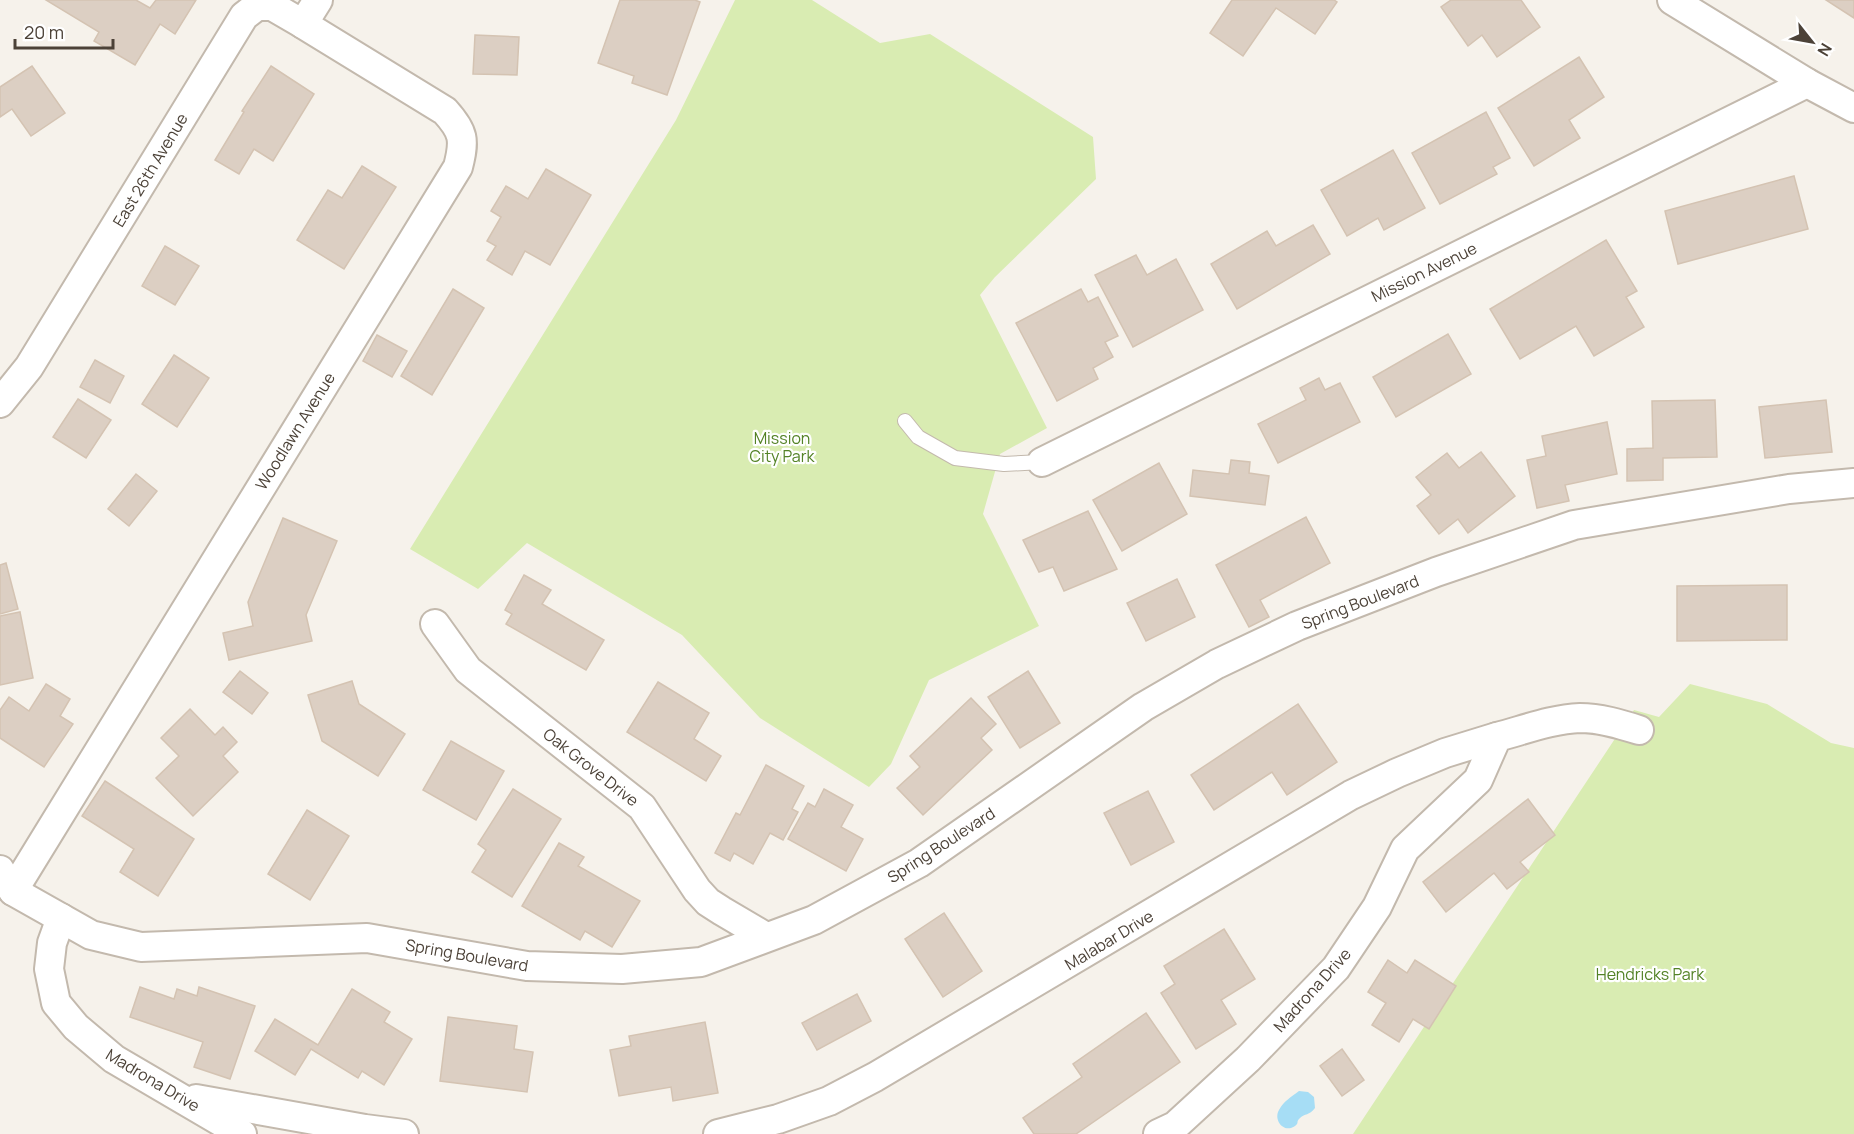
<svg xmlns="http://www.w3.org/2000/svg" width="1854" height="1134" viewBox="0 0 1854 1134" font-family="Manrope,sans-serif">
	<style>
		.green { fill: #d9ecb2 }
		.water { fill: #a6ddf5 }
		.building { fill: #dccfc3; stroke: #d4c3b2; stroke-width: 1.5 }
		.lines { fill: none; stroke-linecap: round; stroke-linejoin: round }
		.lane-casing { stroke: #c3b9ad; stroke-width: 16 }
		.street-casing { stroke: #c3b9ad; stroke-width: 32 }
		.lane { stroke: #fff; stroke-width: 14 }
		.street { stroke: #fff; stroke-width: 28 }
		.labels { text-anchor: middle; stroke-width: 4.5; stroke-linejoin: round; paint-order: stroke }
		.street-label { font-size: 16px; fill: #4c4238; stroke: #fff }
		.park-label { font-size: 16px; fill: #538226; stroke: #fff }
	</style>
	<rect width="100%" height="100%" fill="#f6f2eb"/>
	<g class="green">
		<path d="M735 0H812L880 43 930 34 1093 137 1096 179 995 277 980 295 1047 428 1000 454 983 514 1039 626 929 680 891 764 869 787 760 718 682 635 527 543 478 589 410 549 676 120Z"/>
		<path d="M1690 684 1767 704 1831 743 1854 748V1134H1353L1634 710 1659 717Z"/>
	</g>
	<path class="water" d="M1299 1091 1308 1092 1314 1097 1315 1108C1309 1116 1305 1113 1300 1118 1295 1123 1300 1122 1295 1126 1284 1134 1273 1120 1279 1110 1284 1101 1291 1097 1299 1091Z"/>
	<g class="building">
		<path d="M46 0H136L150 8 156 0H196L175 34 160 24 135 65 94 41 99 32Z"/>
		<path d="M620 0H695L700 2 667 95 632 83 634 76 598 63Z"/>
		<path d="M1232 0H1334L1337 2 1315 34 1276 8 1243 56 1210 33Z"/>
		<path d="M1451 0H1521L1540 27 1497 57 1482 35 1468 46 1441 7Z"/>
		<path d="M1826 0H1854V18Z"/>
		<path d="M475 35 519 37 517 75 473 74Z"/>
		<path d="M1579 57 1604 97 1569 120 1580 138 1534 166 1498 108Z"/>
		<path d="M32 66 65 113 31 136 12 109 0 117V87Z"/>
		<path d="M271 66 314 94 273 161 254 149 239 174 215 160 244 112 242 111Z"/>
		<path d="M1486 112 1510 158 1493 167 1497 174 1440 204 1412 153Z"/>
		<path d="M1393 150 1425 208 1384 230 1378 218 1347 236 1321 190Z"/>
		<path d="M362 166 396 187 344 269 297 240 328 190 342 198Z"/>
		<path d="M546 169 591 195 550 265 525 251 512 275 487 260 496 246 487 241 501 217 491 211 506 186 528 199Z"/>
		<path d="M1794 176 1808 229 1678 264 1665 211Z"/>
		<path d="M1313 225 1330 254 1237 309 1211 264 1267 231 1276 246Z"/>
		<path d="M1606 240 1637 291 1626 297 1644 327 1594 356 1576 326 1520 359 1490 309Z"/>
		<path d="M165 246 199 266 175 305 142 286Z"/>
		<path d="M1136 255 1147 275 1176 259 1203 310 1133 347 1095 275Z"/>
		<path d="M453 289 484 308 432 395 401 376Z"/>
		<path d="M1081 289 1088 302 1098 297 1118 336 1105 342 1113 357 1093 368 1098 379 1057 401 1016 323Z"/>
		<path d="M1448 334 1471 374 1396 417 1373 377Z"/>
		<path d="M377 335 407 351 392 377 363 361Z"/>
		<path d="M174 355 209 378 177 427 142 404Z"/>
		<path d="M95 360 124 376 110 403 80 387Z"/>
		<path d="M1319 378 1325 390 1340 383 1360 422 1278 463 1258 424 1306 400 1300 388Z"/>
		<path d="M78 399 111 420 86 458 53 437Z"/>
		<path d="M1715 400 1717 457 1663 458V480L1627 481V449L1653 448 1652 401Z"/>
		<path d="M1826 400 1832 452 1765 458 1759 407Z"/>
		<path d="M1607 422 1617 474 1565 485 1569 501 1537 508 1527 460 1546 456 1542 436Z"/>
		<path d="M1481 452 1515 496 1468 533 1458 519 1439 534 1417 506 1431 495 1416 477 1447 453 1459 468Z"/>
		<path d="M1231 460 1250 462 1249 473 1269 476 1265 505 1190 496 1193 470 1229 474Z"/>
		<path d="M1159 463 1187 514 1122 551 1093 500Z"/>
		<path d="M136 474 157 491 129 526 108 509Z"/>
		<path d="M1088 511 1117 569 1064 591 1053 567 1039 572 1023 540Z"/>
		<path d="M1306 517 1330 563 1260 600 1269 617 1249 627 1216 565Z"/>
		<path d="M283 518 337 541 306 615 312 641 229 660 223 633 253 626 248 602Z"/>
		<path d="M6 563 18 609 0 614V565Z"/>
		<path d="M524 575 551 590 542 604 604 640 586 670 506 624 512 614 505 610Z"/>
		<path d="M1177 579 1195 617 1146 641 1127 603Z"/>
		<path d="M1787 585V640L1677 641V586Z"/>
		<path d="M20 612 33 678 0 685V616Z"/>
		<path d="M240 671 268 693 252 714 223 692Z"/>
		<path d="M1028 671 1060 723 1020 748 988 697Z"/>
		<path d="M352 681 359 704 405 734 378 776 322 741 308 695Z"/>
		<path d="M658 682 709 713 694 739 721 756 706 781 627 732Z"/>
		<path d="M46 684 70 699 60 716 73 724 44 767 0 738V710L9 697 29 711Z"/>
		<path d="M971 698 996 724 981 738 992 750 923 815 897 788 920 767 910 756Z"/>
		<path d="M1298 704 1337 762 1287 795 1272 772 1214 810 1191 775Z"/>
		<path d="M190 709 215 735 223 727 237 742 223 756 238 772 193 816 156 778 179 756 161 738Z"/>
		<path d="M451 741 504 771 476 820 423 790Z"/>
		<path d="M766 765 804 786 792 809 798 812 783 840 770 833 753 864 734 853 730 861 715 853 736 813 740 815Z"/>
		<path d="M105 781 194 839 158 896 120 872 134 849 82 816Z"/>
		<path d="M513 789 561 819 512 897 472 872 486 850 478 844Z"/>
		<path d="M824 789 853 805 841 827 863 839 846 871 788 839 808 803 815 807Z"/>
		<path d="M1148 791 1174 842 1131 865 1104 813Z"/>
		<path d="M1528 799 1555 835 1520 862 1529 872 1507 889 1494 873 1446 912 1423 882Z"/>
		<path d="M307 810 349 836 310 900 268 874Z"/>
		<path d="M559 843 584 857 578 866 640 901 612 947 585 931 580 940 522 906Z"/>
		<path d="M944 913 982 971 943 997 905 939Z"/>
		<path d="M1224 929 1255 979 1221 1000 1236 1024 1196 1049 1161 993 1175 984 1164 966Z"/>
		<path d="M1388 960 1407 973 1415 960 1456 986 1429 1029 1413 1019 1399 1042 1372 1025 1386 1003 1368 992Z"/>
		<path d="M140 987 174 999 177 989 197 996 199 987 255 1006 230 1079 194 1067 203 1042 130 1017Z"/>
		<path d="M352 989 390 1012 384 1022 412 1039 384 1085 362 1071 358 1078 311 1049 295 1075 255 1051 275 1019 318 1045Z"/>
		<path d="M857 994 871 1021 817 1050 802 1023Z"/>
		<path d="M1146 1013 1180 1062 1076 1134H1034L1023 1118 1082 1077 1073 1064Z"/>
		<path d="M448 1017 517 1026 514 1049 533 1052 527 1092 440 1081Z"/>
		<path d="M705 1022 718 1093 673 1101 671 1087 619 1096 610 1050 631 1046 629 1036Z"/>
		<path d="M1342 1049 1364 1080 1342 1096 1320 1066Z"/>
	</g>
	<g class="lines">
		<g class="lane-casing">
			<path id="lane" d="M905 421 918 437 955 458 1004 464 1042 462"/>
		</g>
		<g class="street-casing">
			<g id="street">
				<path d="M1672 0 1807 83 1854 108"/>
				<path d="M0 403 29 367 244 16 257 6H272L303 24 318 0"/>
				<path d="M1042 462 1807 83"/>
				<path d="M435 624 468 670 642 807 697 890 708 902 722 911 766 937"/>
				<path d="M0 870 13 891 91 935 141 947 367 938 527 966 622 969 701 962 814 920 919 863 1143 707 1217 664 1297 626 1436 572 1574 525 1789 489 1854 483"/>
				<path d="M13 891 458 167C465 140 464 132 445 111L303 24"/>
				<path d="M61 918 52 943 49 969 56 1003 76 1027 114 1059 242 1134"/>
				<path d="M196 1099 365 1129 404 1134"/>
				<path d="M718 1134 778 1119 829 1101 875 1077 1351 795 1397 773 1445 753 1497 737"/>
				<path d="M1158 1134 1175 1126 1248 1059 1336 968 1377 907 1405 849 1478 780 1497 737C1524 730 1552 719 1580 718 1600 718 1620 724 1639 730"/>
			</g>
		</g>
		<use href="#lane" class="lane"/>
		<use href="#street" class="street"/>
	</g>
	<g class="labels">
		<g class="street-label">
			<text transform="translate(150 170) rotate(-59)" y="6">East 26th Avenue</text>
			<text transform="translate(1424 272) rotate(-26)" y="6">Mission Avenue</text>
			<text transform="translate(295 431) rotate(-58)" y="6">Woodlawn Avenue</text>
			<text transform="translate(1360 602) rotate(-21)" y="6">Spring Boulevard</text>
			<text transform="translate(591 767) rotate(38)" y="6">Oak Grove Drive</text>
			<text transform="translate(941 845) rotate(-33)" y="6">Spring Boulevard</text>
			<text transform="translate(1109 940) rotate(-31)" y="6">Malabar Drive</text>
			<text transform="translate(467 955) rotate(10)" y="6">Spring Boulevard</text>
			<text transform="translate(1312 990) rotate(-48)" y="6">Madrona Drive</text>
			<text transform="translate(153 1080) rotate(31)" y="6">Madrona Drive</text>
		</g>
		<g class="park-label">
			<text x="782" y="444">Mission<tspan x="782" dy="18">City Park</tspan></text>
			<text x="1650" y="980">Hendricks Park</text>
		</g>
	</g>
	<g transform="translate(1812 42) rotate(121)" stroke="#ffffff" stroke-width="4.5" paint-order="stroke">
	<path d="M0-4.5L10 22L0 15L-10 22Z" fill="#4c4238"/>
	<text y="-9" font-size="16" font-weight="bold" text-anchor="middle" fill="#4c4238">N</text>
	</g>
	<path d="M15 39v9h98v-9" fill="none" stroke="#4c4238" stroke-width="3"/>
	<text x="24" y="39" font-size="18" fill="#4c4238" stroke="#ffffff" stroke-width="4.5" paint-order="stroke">20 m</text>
</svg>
